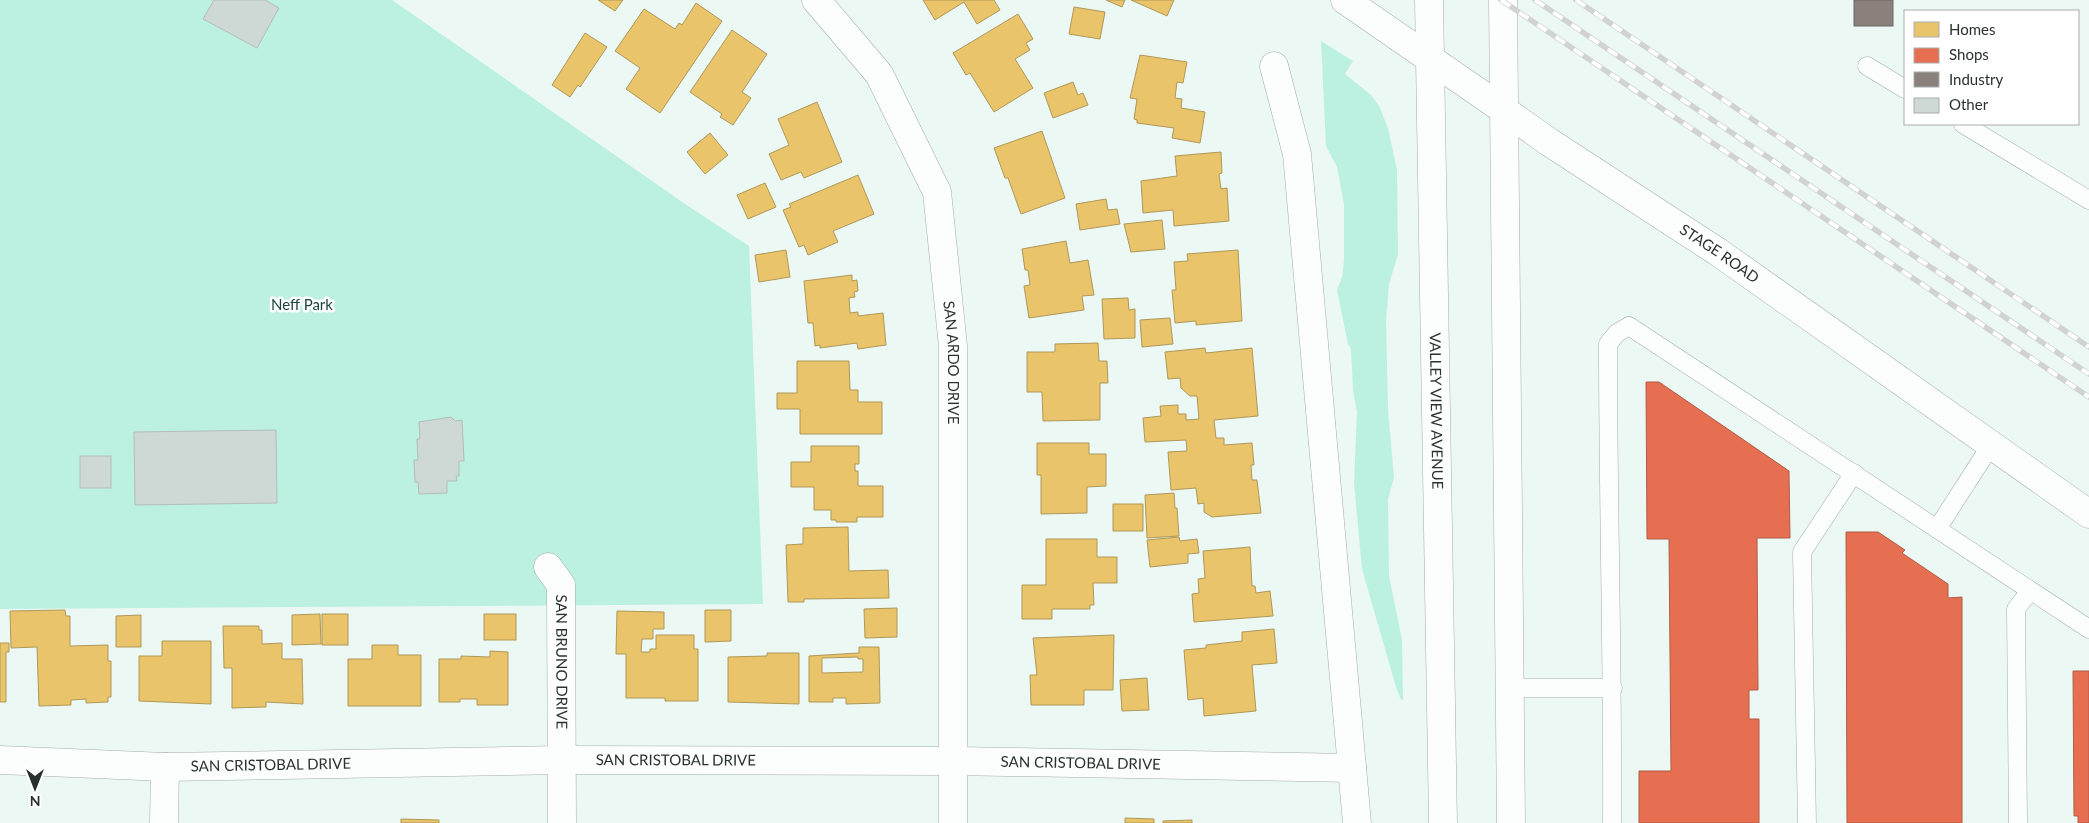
<svg xmlns="http://www.w3.org/2000/svg" width="2089" height="823" viewBox="0 0 2089 823" font-family="Lato,sans-serif">
	<style>
		.green { fill: #bcf0e1 }
		.homes { fill: #e9c46a; stroke: #af9858; fill-rule: evenodd }
		.shops { fill: #e76f51; stroke: #ae5d47 }
		.industry { fill: #8a817c; stroke: #6d6965 }
		.building { fill: #ced8d5; stroke: #b3bdb9 }
		.lines { fill: none; stroke-linecap: round; stroke-linejoin: round }
		.service-casing { stroke: #a4adaa; stroke-width: 19 }
		.minor-casing { stroke: #a4adaa; stroke-width: 29 }
		.tertiary-casing { stroke: #a4adaa; stroke-width: 29 }
		.secondary-casing { stroke: #a4adaa; stroke-width: 29 }
		.service { stroke: #fcfefd; stroke-width: 18 }
		.minor { stroke: #fcfefd; stroke-width: 28 }
		.tertiary { stroke: #fcfefd; stroke-width: 28 }
		.secondary { stroke: #fcfefd; stroke-width: 28 }
		.rail-casing { stroke: #d0d3d2; stroke-width: 5.5 }
		.rail { stroke: #fff; stroke-width: 4; stroke-dasharray: 11; stroke-linecap: butt }
		.labels { text-anchor: middle; stroke-width: 5; stroke-linejoin: round; paint-order: stroke }
		.street-label { font-size: 15px; fill: #29322f; stroke: #fff }
		.park-label { font-size: 15px; fill: #1e463c; stroke: #fff }
	</style>
	<rect width="100%" height="100%" fill="#ecf8f4"/>
	<g class="green">
		<path d="M0 0H392L688 206 749 246 763 604 0 609Z"/>
		<path d="M1321 41 1353 61 1345 74 1371 95 1379 106 1388 128 1397 170 1398 254 1389 284 1386 320 1388 409 1394 478 1388 499 1389 576 1402 640 1403 700H1401L1396 687 1362 569 1354 483 1357 412 1353 390 1351 349 1348 344 1337 290 1342 277 1344 261V204L1337 167 1326 146Z"/>
	</g>
	<g class="homes">
		<path d="M598 0H623L615 11Z"/>
		<path d="M923 0H994L1000 10 977 24 964 2 935 20Z"/>
		<path d="M1106 0H1125L1122 7Z"/>
		<path d="M1131 0H1174L1167 16Z"/>
		<path d="M696 3 722 21 660 113 626 89 640 68 615 51 644 9 675 29 679 23 682 25Z"/>
		<path d="M1074 7 1105 12 1100 39 1069 34Z"/>
		<path d="M1018 14 1033 39 1026 43 1030 50 1015 59 1033 88 994 112 970 73 966 75 953 53Z"/>
		<path d="M732 30 767 54 742 92 751 98 733 125 720 117 722 114 690 92Z"/>
		<path d="M585 33 607 47 580 87 578 85 570 97 552 85Z"/>
		<path d="M1140 55 1187 62 1183 83 1177 82 1175 98 1182 99 1181 108 1205 112 1200 143 1172 138 1174 128 1137 123V120L1134 119 1137 99 1130 98Z"/>
		<path d="M1073 82 1078 95 1083 93 1088 105 1053 118 1044 93Z"/>
		<path d="M817 102 842 162 804 178 801 172 781 180 769 154 789 145 778 119Z"/>
		<path d="M1042 131 1065 198 1021 214 1008 178H1005L994 148Z"/>
		<path d="M710 133 728 155 705 174 687 152Z"/>
		<path d="M1221 152 1222 173 1219 174 1221 189 1227 188 1229 221 1174 226 1173 210 1143 213 1141 181 1177 176 1175 156Z"/>
		<path d="M858 175 874 214 833 231 838 242 808 255 804 245 799 247 783 210 791 207 789 204Z"/>
		<path d="M765 183 776 207 748 219 737 195Z"/>
		<path d="M1106 199 1108 210 1117 209 1120 224 1080 230 1076 204Z"/>
		<path d="M1162 220 1165 249 1131 252 1124 224Z"/>
		<path d="M1066 241 1070 263 1088 260 1094 295 1082 296 1084 310 1029 318 1024 286 1030 285 1028 270H1025L1022 249Z"/>
		<path d="M786 250 790 277 759 282 755 255Z"/>
		<path d="M1238 250 1242 321 1196 325V321L1175 323 1172 290H1176L1174 262 1188 261 1187 254Z"/>
		<path d="M852 275V281L857 280 858 291 854 292 855 297 849 298 850 313 858 312V316L883 313 886 345 858 349 857 343 820 348V345L815 346 813 323H808L804 281Z"/>
		<path d="M1128 298 1129 310 1135 309V338L1104 339 1102 299Z"/>
		<path d="M1170 318 1173 344 1142 347 1140 320Z"/>
		<path d="M1098 343 1099 361H1107L1108 383H1100V420L1043 421 1042 392H1027V352H1055V344Z"/>
		<path d="M1205 348 1206 353 1252 348 1258 416 1214 420 1216 438H1224V445L1252 443 1254 465H1251L1252 480H1257L1261 513 1212 517 1204 512V503L1198 504 1196 488 1171 490 1168 452 1187 451 1186 440 1145 442 1143 418 1161 416 1160 406 1178 405V414H1186V420L1199 419 1197 396H1190L1181 388 1180 378 1168 379 1165 352Z"/>
		<path d="M797 361H849L850 390H858V402H882V434H800V409H777V393H797Z"/>
		<path d="M1037 443H1089V454H1106V486L1087 487V513L1041 514V475H1037Z"/>
		<path d="M811 446H859V464H855V471H858V486H883V517H857V522H836V520H831V510H814V487H791V462H811Z"/>
		<path d="M1174 493 1175 508H1177L1179 536 1147 538 1145 495Z"/>
		<rect x="1113" y="504" width="30" height="27"/>
		<path d="M848 527 849 571 888 570 889 598 804 599V602H788L786 545 803 544V528Z"/>
		<path d="M1179 537 1180 541 1197 539 1199 553 1188 554V563L1150 567 1147 540Z"/>
		<path d="M1046 539H1097V557H1117V583H1093L1094 605H1090V609H1052V619H1022V585H1046Z"/>
		<path d="M1250 547 1252 586H1255L1256 593 1270 591 1273 616 1194 622 1192 594 1199 593 1198 579 1205 578 1203 551Z"/>
		<path d="M897 608V637L865 638 864 609Z"/>
		<path d="M65 610 66 616H70V646L108 645V661H111V697H108V702L86 703V699L71 700V705L39 706 37 647 11 648 10 611Z"/>
		<path d="M705 610H731V641L705 642Z"/>
		<path d="M617 611 664 612V629H653V639H642L641 652H650V649H656V635H694V649H698V701H665V698H626V654H616Z"/>
		<path d="M320 614 321 644 292 645V615Z"/>
		<rect x="322" y="614" width="26" height="31"/>
		<rect x="484" y="614" width="32" height="26"/>
		<path d="M141 615V647H116V616Z"/>
		<path d="M223 626H259V630H262V644L282 643V659H302L303 704 266 702V707L232 708V668H224Z"/>
		<path d="M1274 629 1277 663 1252 665 1256 711 1204 716 1203 698 1188 700 1184 650 1206 648V645L1242 641V632Z"/>
		<path d="M1114 635 1113 690H1084V705H1031L1030 675H1037L1033 638Z"/>
		<path d="M162 641H211V704L139 701V656H162Z"/>
		<path d="M0 643H9V652H6V702H0Z"/>
		<path d="M372 645H398V655H421V706H348V659H372Z"/>
		<path d="M859 647H879L880 703 846 704V698H833V702H809V656L859 653ZM858 657V659H863V672L822 673V658Z"/>
		<path d="M490 651 508 652V705H477V699H460V702H439V659H461V656L490 657Z"/>
		<path d="M767 653H799V704L728 702V657L767 656Z"/>
		<path d="M1147 678 1149 710 1122 711 1120 680Z"/>
		<path d="M1125 818 1154 819V823H1125Z"/>
		<path d="M401 819 439 820V823H401Z"/>
		<path d="M1192 820V823H1163V821Z"/>
	</g>
	<g class="shops">
		<path d="M1646 382H1659L1789 471 1790 538H1757L1758 690H1749V719H1759V823H1639V771H1671L1669 539H1647Z"/>
		<path d="M1846 532H1878L1905 550 1902 553 1948 584V598L1962 597V823H1847Z"/>
		<path d="M2073 671H2089V823H2078V816H2074Z"/>
	</g>
	<rect class="industry" x="1854" y="0" width="39" height="26"/>
	<g class="building">
		<path d="M214 0H265L279 8 257 48 203 19Z"/>
		<path d="M451 417 455 421 462 420 464 461H459V476H456L457 481H447V493L419 494 418 482H415L414 460H418L417 439H420L419 422Z"/>
		<path d="M276 430 277 503 135 505 134 432Z"/>
		<rect x="80" y="456" width="31" height="32"/>
	</g>
	<g class="lines">
		<g class="service-casing">
			<g id="service">
				<path d="M1867 66 1905 89"/>
				<path d="M1963 124 2089 200"/>
				<path d="M1937 529 1991 445"/>
				<path d="M1508 688H1613"/>
				<path d="M1612 823C1613 663 1608 504 1608 344L1617 333 1629 326 2089 629"/>
				<path d="M1807 823 1802 552 1854 473"/>
				<path d="M2018 823 2016 609 2030 591"/>
			</g>
		</g>
		<g class="minor-casing">
			<g id="minor">
				<path id="s1" d="M816 0 879 74 937 192 953 346V823"/>
				<path d="M1274 66 1297 154 1357 823"/>
				<path id="s2" d="M548 567 561 585 562 823"/>
				<path id="s3" d="M0 760 165 767 562 760 954 761 1352 768"/>
				<path d="M164 823 165 767"/>
			</g>
		</g>
		<g class="tertiary-casing">
			<g id="tertiary">
				<path id="s4" d="M1504 110 1549 142 1718 252 2089 514"/>
			</g>
		</g>
		<g class="secondary-casing">
			<g id="secondary">
				<path d="M1345 0 1504 110"/>
				<path id="s5" d="M1429 0 1443 823"/>
				<path d="M1503 0 1511 823"/>
			</g>
		</g>
		<use href="#service" class="service"/>
		<use href="#minor" class="minor"/>
		<use href="#tertiary" class="tertiary"/>
		<use href="#secondary" class="secondary"/>
		<g class="rail-casing">
			<g id="rail">
				<path d="M1501 0 2089 397"/>
				<path d="M1535 0 2089 374"/>
				<path d="M1576 0 2089 347"/>
			</g>
		</g>
		<use href="#rail" class="rail"/>
	</g>
	<g class="labels">
		<g class="street-label">
			<text dy="5" stroke="none"><textPath href="#s4" startOffset="259">STAGE ROAD</textPath></text>
			<text dy="5" stroke="none"><textPath href="#s1" startOffset="400">SAN ARDO DRIVE</textPath></text>
			<text dy="5" stroke="none"><textPath href="#s5" startOffset="411">VALLEY VIEW AVENUE</textPath></text>
			<text dy="5" stroke="none"><textPath href="#s2" startOffset="99">SAN BRUNO DRIVE</textPath></text>
			<text dy="5" stroke="none"><textPath href="#s3" startOffset="676">SAN CRISTOBAL DRIVE</textPath></text>
			<text dy="5" stroke="none"><textPath href="#s3" startOffset="1081">SAN CRISTOBAL DRIVE</textPath></text>
			<text dy="5" stroke="none"><textPath href="#s3" startOffset="271">SAN CRISTOBAL DRIVE</textPath></text>
		</g>
		<g class="park-label">
			<text x="302" y="310">Neff Park</text>
		</g>
	</g>
	<rect x="1904" y="10" width="175" height="115" fill="#ffffff" stroke="#a9adac"/>
	<rect x="1914" y="22" width="25" height="15" fill="#e9c46a" stroke="#a9adac"/>
	<text x="1949" y="35" font-size="15" fill="#29322f">Homes</text>
	<rect x="1914" y="48" width="25" height="15" fill="#e76f51" stroke="#a9adac"/>
	<text x="1949" y="60" font-size="15" fill="#29322f">Shops</text>
	<rect x="1914" y="72" width="25" height="15" fill="#8a817c" stroke="#a9adac"/>
	<text x="1949" y="85" font-size="15" fill="#29322f">Industry</text>
	<rect x="1914" y="98" width="25" height="15" fill="#ced8d5" stroke="#a9adac"/>
	<text x="1949" y="110" font-size="15" fill="#29322f">Other</text>
	<g transform="translate(35 788) rotate(180)" stroke="#ffffff" stroke-width="4" paint-order="stroke">
	<path d="M0-4L9 19L0 12L-9 19Z" fill="#29322f"/>
	<text y="-8" font-size="14" font-weight="bold" text-anchor="middle" fill="#29322f">N</text>
	</g>
</svg>
